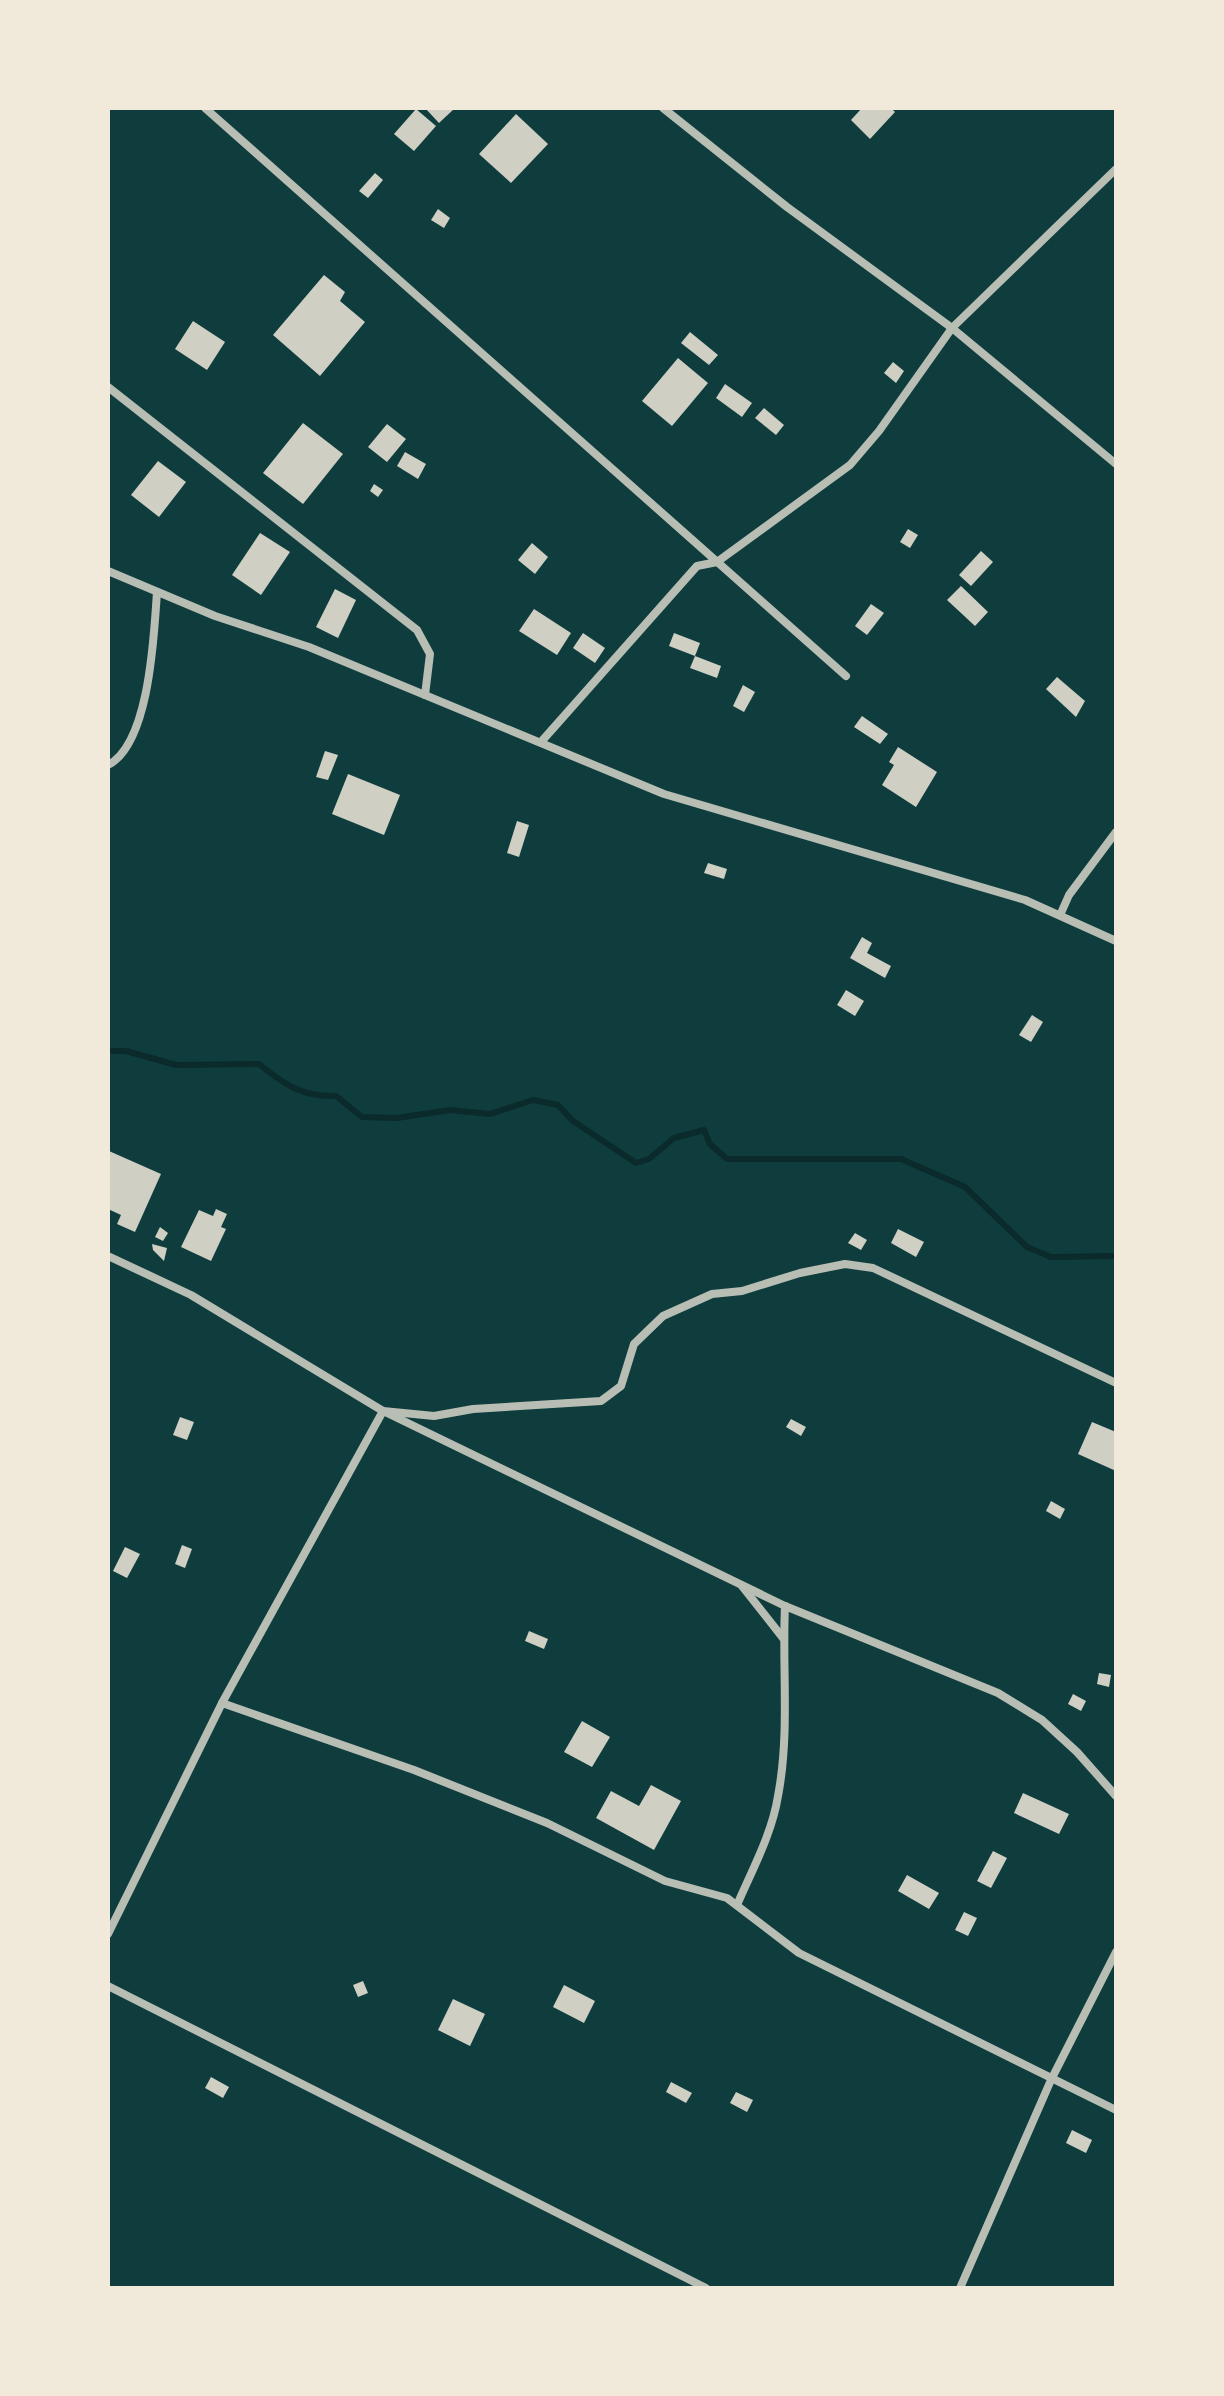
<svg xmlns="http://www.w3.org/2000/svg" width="1224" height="2396" viewBox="0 0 1224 2396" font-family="'Exo 2',sans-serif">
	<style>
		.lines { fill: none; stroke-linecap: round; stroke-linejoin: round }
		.stream { stroke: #0a2a2b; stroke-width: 6 }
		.building { fill: #cfcfc3 }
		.minor { stroke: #b8beb3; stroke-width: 8 }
	</style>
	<rect width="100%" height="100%" fill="#0f3d3e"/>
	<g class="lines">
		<path class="stream" d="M108 1051H126L176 1065 259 1064C285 1085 302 1097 336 1096L362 1117 397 1118 450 1110 490 1114 533 1100 558 1105 573 1121 636 1163 649 1159 674 1138 704 1130 710 1144 727 1159H901L965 1187 1027 1247 1051 1257 1116 1256"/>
	</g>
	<g class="building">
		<path d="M425 108H455L439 123Z"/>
		<path d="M862 108H891L895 112 870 139 851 120Z"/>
		<path d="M416 109 436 126 414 151 394 134Z"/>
		<path d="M516 114 548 144 511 183 479 154Z"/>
		<path d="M375 173 383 180 368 198 359 191Z"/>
		<path d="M438 209 450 218 444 228 431 220Z"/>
		<path d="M324 275 345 292 340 301 365 322 320 376 273 335Z"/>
		<path d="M193 321 225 342 207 370 175 349Z"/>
		<path d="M690 332 718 355 709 365 681 343Z"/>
		<path d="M678 358 708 383 672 426 642 401Z"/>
		<path d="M893 362 904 371 896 383 884 373Z"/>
		<path d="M725 384 752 403 742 417 716 398Z"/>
		<path d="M764 408 784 425 776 435 755 418Z"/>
		<path d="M303 423 343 454 303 504 263 473Z"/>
		<path d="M387 424 406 439 387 462 368 447Z"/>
		<path d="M405 452 426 464 418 479 397 466Z"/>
		<path d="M158 461 186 482 159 517 131 495Z"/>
		<path d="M374 484 383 490 378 497 370 491Z"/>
		<path d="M908 529 918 535 910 548 900 542Z"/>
		<path d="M260 533 290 552 261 595 232 575Z"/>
		<path d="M532 543 548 557 535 574 518 560Z"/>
		<path d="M981 551 993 562 971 586 959 575Z"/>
		<path d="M961 586 988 612 975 626 947 600Z"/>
		<path d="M335 589 356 600 338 638 316 627Z"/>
		<path d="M871 604 884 613 867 635 855 626Z"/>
		<path d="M534 609 571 633 557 655 519 631Z"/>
		<path d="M583 633 605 648 595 663 573 648Z"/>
		<path d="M674 633 700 643 695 656 669 646Z"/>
		<path d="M695 656 721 666 717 678 690 668Z"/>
		<path d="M1057 677 1085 701 1076 717 1046 689Z"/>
		<path d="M743 685 755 692 744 712 733 706Z"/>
		<path d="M862 716 888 734 880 744 854 727Z"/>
		<path d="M898 747 937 772 916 807 882 785 894 765 889 762Z"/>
		<path d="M325 751 338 755 328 780 316 777Z"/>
		<path d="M348 774 400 795 384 835 332 814Z"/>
		<path d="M517 821 529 825 519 857 507 853Z"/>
		<path d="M708 863 727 869 724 879 704 873Z"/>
		<path d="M862 937 872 943 867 953 891 966 885 978 850 958Z"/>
		<path d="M846 990 864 1001 855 1016 837 1005Z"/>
		<path d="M1032 1015 1043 1022 1031 1042 1019 1035Z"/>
		<path d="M109 1151 161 1174 135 1232 117 1224 121 1215 108 1209Z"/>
		<path d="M216 1209 227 1214 221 1227 226 1229 211 1261 181 1247 199 1210 213 1216Z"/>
		<path d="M160 1227 168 1233 163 1241 155 1237Z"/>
		<path d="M898 1229 924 1242 916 1257 891 1243Z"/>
		<path d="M855 1233 867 1240 861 1250 848 1243Z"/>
		<path d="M152 1244 167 1248 164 1261 153 1250Z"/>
		<path d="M180 1417 194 1422 187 1440 173 1435Z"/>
		<path d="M791 1419 806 1427 801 1436 786 1427Z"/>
		<path d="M1092 1422 1116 1432V1471L1078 1454Z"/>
		<path d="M1051 1501 1065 1509 1060 1519 1046 1511Z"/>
		<path d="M182 1545 192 1549 185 1568 175 1564Z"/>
		<path d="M125 1547 140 1554 127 1578 113 1571Z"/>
		<path d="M529 1631 548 1639 544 1649 525 1641Z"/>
		<path d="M1099 1673 1111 1675 1109 1687 1097 1684Z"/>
		<path d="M1073 1694 1086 1701 1081 1711 1068 1704Z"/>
		<path d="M582 1721 610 1737 592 1767 564 1752Z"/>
		<path d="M651 1785 681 1801 654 1850 596 1818 611 1791 639 1806Z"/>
		<path d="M1023 1793 1069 1814 1059 1834 1014 1813Z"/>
		<path d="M993 1851 1007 1858 991 1888 977 1881Z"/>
		<path d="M907 1875 939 1893 929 1909 898 1891Z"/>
		<path d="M964 1912 977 1918 968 1936 955 1930Z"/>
		<path d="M363 1981 368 1993 358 1997 353 1985Z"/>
		<path d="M564 1985 595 2001 584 2023 553 2007Z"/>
		<path d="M453 1999 485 2014 470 2046 438 2030Z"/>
		<path d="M211 2077 229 2087 223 2098 205 2088Z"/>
		<path d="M671 2082 692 2093 686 2103 666 2092Z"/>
		<path d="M736 2092 753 2100 747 2112 730 2103Z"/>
		<path d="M1072 2130 1092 2140 1086 2153 1066 2143Z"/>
	</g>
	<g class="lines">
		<g class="minor">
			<path d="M205 108 846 676"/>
			<path d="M663 108 787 207 952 328 1116 464"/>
			<path d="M108 387 417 630 430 654 425 695"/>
			<path d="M108 571 215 616 309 647 664 794 1025 900 1116 941"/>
			<path d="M541 742 697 566 717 562 850 465 879 431 952 328 1116 169"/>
			<path d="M108 765C150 744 154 633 157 592"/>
			<path d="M1061 913 1069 895 1116 832"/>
			<path d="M108 1256 191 1295 383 1411 785 1606 998 1693 1042 1720 1077 1752 1116 1796"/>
			<path d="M742 1586 783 1638"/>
			<path d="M222 1703 414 1770 547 1823 665 1881 727 1898 799 1953 1116 2110"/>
			<path d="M737 1905C752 1870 772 1834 778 1796 790 1733 782 1669 785 1606"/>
			<path d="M108 1934 222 1703 383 1411 434 1416 473 1409 601 1401 621 1386 634 1344 663 1316 712 1294 742 1291 800 1273 845 1264 873 1268 1116 1383"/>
			<path d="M108 1986 706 2288"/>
			<path d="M960 2288 1051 2080 1116 1952"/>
		</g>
	</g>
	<rect width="1224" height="2396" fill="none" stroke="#f1e9da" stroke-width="220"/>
</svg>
